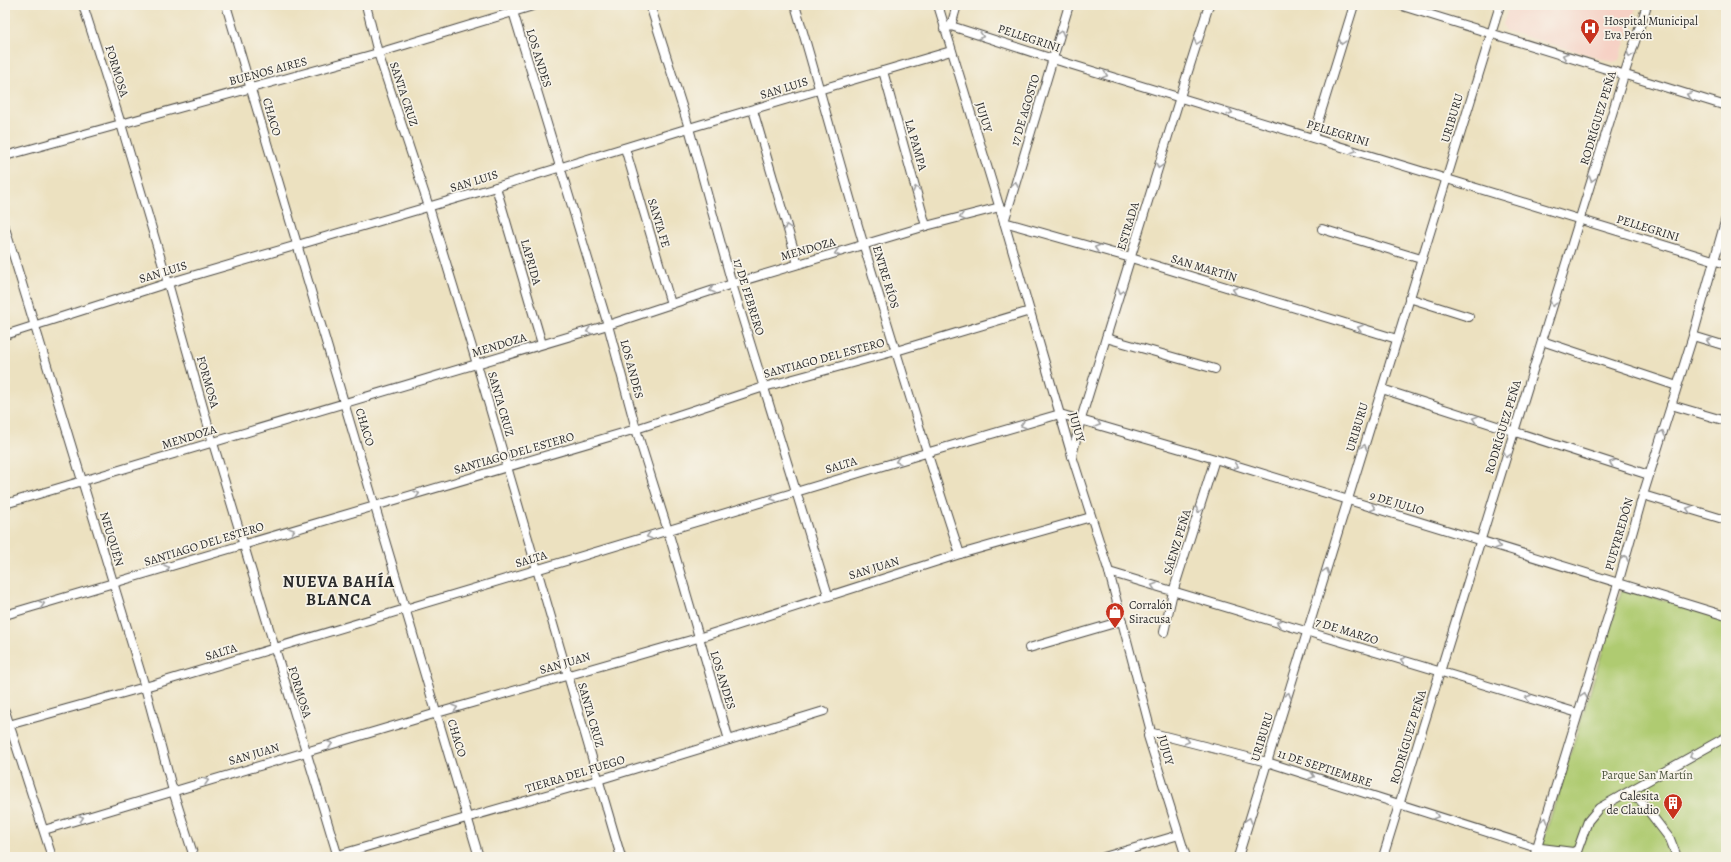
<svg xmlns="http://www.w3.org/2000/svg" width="1731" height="862" viewBox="0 0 1731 862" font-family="Alegreya,serif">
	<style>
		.built { fill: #f6d1c5 }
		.green { fill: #afcb71; stroke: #6d7b4e }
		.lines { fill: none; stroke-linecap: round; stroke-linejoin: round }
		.street-casing { stroke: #484641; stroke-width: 10 }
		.street { stroke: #fff; stroke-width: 8 }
		.oneway { stroke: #a0a0a0 }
		.labels { text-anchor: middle; stroke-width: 3.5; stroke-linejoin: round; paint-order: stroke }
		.poi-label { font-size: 12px; fill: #2b2b2b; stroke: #f7f3e8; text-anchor: start }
		.street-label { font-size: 12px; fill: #2b2b2b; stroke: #f7f3e8 }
		.park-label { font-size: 12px; fill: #4c533c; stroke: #f7f3e8 }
		.district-label { font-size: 16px; font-weight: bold; letter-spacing: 1px; fill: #2b2b2b; stroke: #f7f3e8 }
	</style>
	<rect width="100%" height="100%" fill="#f7f3e8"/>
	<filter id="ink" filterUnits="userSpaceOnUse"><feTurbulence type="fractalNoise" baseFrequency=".025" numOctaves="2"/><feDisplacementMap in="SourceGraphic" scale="8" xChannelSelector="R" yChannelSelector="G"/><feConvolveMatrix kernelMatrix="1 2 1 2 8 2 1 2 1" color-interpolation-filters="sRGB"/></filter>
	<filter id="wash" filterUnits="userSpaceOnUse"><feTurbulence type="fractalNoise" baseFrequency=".012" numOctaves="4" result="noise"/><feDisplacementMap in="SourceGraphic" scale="16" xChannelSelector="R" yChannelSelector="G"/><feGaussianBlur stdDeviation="0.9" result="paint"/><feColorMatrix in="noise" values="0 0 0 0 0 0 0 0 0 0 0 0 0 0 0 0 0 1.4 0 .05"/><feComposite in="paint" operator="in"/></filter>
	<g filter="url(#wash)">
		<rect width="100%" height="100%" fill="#ece1c0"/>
		<path class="built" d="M1509 5H1637L1619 60 1613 62 1506 31 1503 25Z"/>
		<path class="green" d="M1622 589 1726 616V857H1538Z"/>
	</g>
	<g filter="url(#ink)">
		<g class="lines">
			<g class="street-casing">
				<g id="street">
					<path d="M83 5 121 124 168 283 213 443 338 857"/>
					<path d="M226 5 479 857"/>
					<path d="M366 5 378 53 429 207 477 364 621 857"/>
					<path d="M511 5 608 325 636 429 668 531 729 740"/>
					<path d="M650 5 689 128 732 284 828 595"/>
					<path d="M795 5C819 85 840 166 864 246 895 349 926 452 960 554"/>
					<path d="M938 5 1004 222 1072 456 1109 572 1150 728 1148 736 1186 857"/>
					<path d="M1069 5 1004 222 1131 258 1397 339"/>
					<path d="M1399 5 1726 106"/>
					<path d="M951 26 957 5"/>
					<path d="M944 29 951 26 1053 59 1726 264"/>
					<path d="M883 71 926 226"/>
					<path d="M753 110 798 264"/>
					<path d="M1313 138 1354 5"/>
					<path d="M625 148 671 304"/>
					<path d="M5 156 378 53 536 5"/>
					<path d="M496 187 542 344"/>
					<path d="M5 228 145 687 173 791 194 857"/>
					<path d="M1322 229 1421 259"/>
					<path d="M1409 298 1469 317"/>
					<path d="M5 335 168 283 496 187 689 128 951 51"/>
					<path d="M1693 336 1726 346"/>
					<path d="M1106 338 1215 369"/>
					<path d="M1542 341 1677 386"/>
					<path d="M1382 389 1649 475"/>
					<path d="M1671 405 1726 421"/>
					<path d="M1072 456 1081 419 1180 97 1209 5"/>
					<path d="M1643 495 1726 520"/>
					<path d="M5 504 608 325 732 284 926 226 1000 207"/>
					<path d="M1109 572 1578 713"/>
					<path d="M5 615 636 429 764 387 896 351 1030 311"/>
					<path d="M1164 632 1173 592 1215 459"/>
					<path d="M1029 648 1122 621"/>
					<path d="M5 711 52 857"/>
					<path d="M5 726 145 687 926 453 1060 414 1215 459 1726 616"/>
					<path d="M1149 732 1267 762 1537 848 1556 857"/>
					<path d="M1621 796H1629L1640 800 1670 839 1677 857"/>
					<path d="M44 830 437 713 698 638 960 554 1091 517"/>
					<path d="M1541 848 1573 852 1577 850"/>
					<path d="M331 857 598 780 824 711"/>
					<path d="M1104 857 1179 835"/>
					<path d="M1238 857 1500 5"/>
					<path d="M1383 857 1624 75 1647 5"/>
					<path d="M1534 857 1618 584 1643 495 1693 336 1726 218"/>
					<path d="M1575 857 1588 821 1599 808 1726 737"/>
				</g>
			</g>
			<use href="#street" class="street"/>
		</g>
		<defs><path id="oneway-chevron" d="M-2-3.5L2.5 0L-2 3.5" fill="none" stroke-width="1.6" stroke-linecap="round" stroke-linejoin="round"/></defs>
		<g class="oneway">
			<use href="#oneway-chevron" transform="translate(1061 33) rotate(-73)"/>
			<use href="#oneway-chevron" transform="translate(981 36) rotate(18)"/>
			<use href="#oneway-chevron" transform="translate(1197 42) rotate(108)"/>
			<use href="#oneway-chevron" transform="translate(1342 42) rotate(107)"/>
			<use href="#oneway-chevron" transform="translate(1630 55) rotate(108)"/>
			<use href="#oneway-chevron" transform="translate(1565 56) rotate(-163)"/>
			<use href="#oneway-chevron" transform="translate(1105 75) rotate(17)"/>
			<use href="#oneway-chevron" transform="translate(1689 95) rotate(-163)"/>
			<use href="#oneway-chevron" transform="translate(1230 112) rotate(17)"/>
			<use href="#oneway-chevron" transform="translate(1354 150) rotate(17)"/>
			<use href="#oneway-chevron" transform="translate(1159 166) rotate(107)"/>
			<use href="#oneway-chevron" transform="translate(1592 179) rotate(107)"/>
			<use href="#oneway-chevron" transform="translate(1015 184) rotate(-73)"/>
			<use href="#oneway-chevron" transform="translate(916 189) rotate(-106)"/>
			<use href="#oneway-chevron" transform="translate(962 217) rotate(165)"/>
			<use href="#oneway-chevron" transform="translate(787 227) rotate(-106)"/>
			<use href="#oneway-chevron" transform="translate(1097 248) rotate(-164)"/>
			<use href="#oneway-chevron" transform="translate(837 253) rotate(164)"/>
			<use href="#oneway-chevron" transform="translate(712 290) rotate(161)"/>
			<use href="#oneway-chevron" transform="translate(1235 290) rotate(-163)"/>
			<use href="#oneway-chevron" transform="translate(1121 291) rotate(107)"/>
			<use href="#oneway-chevron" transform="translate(1553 304) rotate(107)"/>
			<use href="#oneway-chevron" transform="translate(1360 328) rotate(-163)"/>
			<use href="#oneway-chevron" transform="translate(589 331) rotate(164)"/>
			<use href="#oneway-chevron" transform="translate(1709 341) rotate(-163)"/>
			<use href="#oneway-chevron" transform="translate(1475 419) rotate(-162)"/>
			<use href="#oneway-chevron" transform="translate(1098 424) rotate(17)"/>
			<use href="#oneway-chevron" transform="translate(1023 425) rotate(164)"/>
			<use href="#oneway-chevron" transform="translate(1662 433) rotate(-72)"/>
			<use href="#oneway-chevron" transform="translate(1364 447) rotate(-73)"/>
			<use href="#oneway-chevron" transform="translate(1507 455) rotate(107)"/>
			<use href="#oneway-chevron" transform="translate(898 461) rotate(163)"/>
			<use href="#oneway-chevron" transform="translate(1612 463) rotate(-162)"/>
			<use href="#oneway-chevron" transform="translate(1236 466) rotate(17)"/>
			<use href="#oneway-chevron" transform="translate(417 494) rotate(-16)"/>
			<use href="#oneway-chevron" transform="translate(773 498) rotate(163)"/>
			<use href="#oneway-chevron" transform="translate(1373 508) rotate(17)"/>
			<use href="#oneway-chevron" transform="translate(1689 509) rotate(-163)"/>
			<use href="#oneway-chevron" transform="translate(1199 510) rotate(107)"/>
			<use href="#oneway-chevron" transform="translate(292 531) rotate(-16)"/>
			<use href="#oneway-chevron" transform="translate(649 536) rotate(164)"/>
			<use href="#oneway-chevron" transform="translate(1498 546) rotate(17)"/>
			<use href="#oneway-chevron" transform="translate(1625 558) rotate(-74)"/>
			<use href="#oneway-chevron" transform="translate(167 568) rotate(-17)"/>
			<use href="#oneway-chevron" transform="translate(1326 571) rotate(-73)"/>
			<use href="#oneway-chevron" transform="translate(1154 586) rotate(-163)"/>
			<use href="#oneway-chevron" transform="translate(42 604) rotate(-16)"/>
			<use href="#oneway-chevron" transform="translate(1279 623) rotate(-164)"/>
			<use href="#oneway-chevron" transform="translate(1403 660) rotate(-163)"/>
			<use href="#oneway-chevron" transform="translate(1288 695) rotate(-73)"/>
			<use href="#oneway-chevron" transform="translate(1584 695) rotate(-73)"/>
			<use href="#oneway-chevron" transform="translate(1528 698) rotate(-163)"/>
			<use href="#oneway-chevron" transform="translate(455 708) rotate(-16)"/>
			<use href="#oneway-chevron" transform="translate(1187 741) rotate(15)"/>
			<use href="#oneway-chevron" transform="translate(330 744) rotate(-16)"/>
			<use href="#oneway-chevron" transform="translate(1692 756) rotate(149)"/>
			<use href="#oneway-chevron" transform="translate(1312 776) rotate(18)"/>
			<use href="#oneway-chevron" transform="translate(206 781) rotate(-16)"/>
			<use href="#oneway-chevron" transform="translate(1436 816) rotate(18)"/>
			<use href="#oneway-chevron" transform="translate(81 818) rotate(-17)"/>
			<use href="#oneway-chevron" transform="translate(1249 820) rotate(-73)"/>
			<use href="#oneway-chevron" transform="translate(1545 820) rotate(-73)"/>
		</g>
	</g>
	<defs>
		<g id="hospital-pin" transform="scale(1)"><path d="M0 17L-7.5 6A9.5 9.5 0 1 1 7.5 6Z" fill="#c8321e" stroke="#f7f3e8"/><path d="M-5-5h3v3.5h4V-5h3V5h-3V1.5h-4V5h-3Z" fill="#fff"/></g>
		<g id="shop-pin" transform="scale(1)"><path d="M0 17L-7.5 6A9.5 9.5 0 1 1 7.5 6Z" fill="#c8321e" stroke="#f7f3e8"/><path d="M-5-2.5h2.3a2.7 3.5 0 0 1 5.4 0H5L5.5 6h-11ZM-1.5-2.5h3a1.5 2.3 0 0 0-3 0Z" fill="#fff"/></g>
		<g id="building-pin" transform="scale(1)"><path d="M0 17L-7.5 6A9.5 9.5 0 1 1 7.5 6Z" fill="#c8321e" stroke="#f7f3e8"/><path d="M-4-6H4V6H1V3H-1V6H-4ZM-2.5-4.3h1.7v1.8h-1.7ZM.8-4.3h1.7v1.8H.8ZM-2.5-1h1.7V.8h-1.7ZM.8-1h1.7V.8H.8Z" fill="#fff"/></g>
	</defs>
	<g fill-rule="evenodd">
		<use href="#hospital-pin" x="1590" y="28"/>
		<use href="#shop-pin" x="1115" y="612"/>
		<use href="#building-pin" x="1673" y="803"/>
	</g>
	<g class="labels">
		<g class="poi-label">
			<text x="1604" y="25">Hospital Municipal<tspan x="1604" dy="14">Eva Perón</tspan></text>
			<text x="1129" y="609">Corralón<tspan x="1129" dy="14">Siracusa</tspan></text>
			<text x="1659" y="800" text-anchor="end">Calesita<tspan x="1659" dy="14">de Claudio</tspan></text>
		</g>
		<g class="street-label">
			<text transform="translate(1029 38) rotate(18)" y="4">PELLEGRINI</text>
			<text transform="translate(539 58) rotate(73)" y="4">LOS ANDES</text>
			<text transform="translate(117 71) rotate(73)" y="4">FORMOSA</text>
			<text transform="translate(268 71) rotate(-15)" y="4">BUENOS AIRES</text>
			<text transform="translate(784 88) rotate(-17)" y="4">SAN LUIS</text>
			<text transform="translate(404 94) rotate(72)" y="4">SANTA CRUZ</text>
			<text transform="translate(1025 110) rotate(-73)" y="4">17 DE AGOSTO</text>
			<text transform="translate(272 117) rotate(74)" y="4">CHACO</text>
			<text transform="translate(984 117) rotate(73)" y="4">JUJUY</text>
			<text transform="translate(1452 118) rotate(-73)" y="4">URIBURU</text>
			<text transform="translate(1598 118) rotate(-73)" y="4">RODRÍGUEZ PEÑA</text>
			<text transform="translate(1338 133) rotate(17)" y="4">PELLEGRINI</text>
			<text transform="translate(916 145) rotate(74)" y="4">LA PAMPA</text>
			<text transform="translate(474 181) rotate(-17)" y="4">SAN LUIS</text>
			<text transform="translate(659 223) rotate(73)" y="4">SANTA FE</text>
			<text transform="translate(1128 226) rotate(-73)" y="4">ESTRADA</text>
			<text transform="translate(1648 228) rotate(17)" y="4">PELLEGRINI</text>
			<text transform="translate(808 249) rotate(-16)" y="4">MENDOZA</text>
			<text transform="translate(531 262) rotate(74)" y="4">LAPRIDA</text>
			<text transform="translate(1204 268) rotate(17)" y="4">SAN MARTÍN</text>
			<text transform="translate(163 272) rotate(-17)" y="4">SAN LUIS</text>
			<text transform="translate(886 277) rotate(73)" y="4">ENTRE RÍOS</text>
			<text transform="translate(749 297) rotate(73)" y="4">17 DE FEBRERO</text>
			<text transform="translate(499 345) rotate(-17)" y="4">MENDOZA</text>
			<text transform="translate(824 358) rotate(-15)" y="4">SANTIAGO DEL ESTERO</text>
			<text transform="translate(632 369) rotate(75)" y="4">LOS ANDES</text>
			<text transform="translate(208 382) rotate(74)" y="4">FORMOSA</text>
			<text transform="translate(501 404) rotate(74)" y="4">SANTA CRUZ</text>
			<text transform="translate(365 427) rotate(73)" y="4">CHACO</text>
			<text transform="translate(1077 427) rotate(74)" y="4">JUJUY</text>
			<text transform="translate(1357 427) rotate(-73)" y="4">URIBURU</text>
			<text transform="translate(1503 427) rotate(-73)" y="4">RODRÍGUEZ PEÑA</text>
			<text transform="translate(189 437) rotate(-17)" y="4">MENDOZA</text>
			<text transform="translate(514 453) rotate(-16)" y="4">SANTIAGO DEL ESTERO</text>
			<text transform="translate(841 465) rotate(-17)" y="4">SALTA</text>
			<text transform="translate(1397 503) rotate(17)" y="4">9 DE JULIO</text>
			<text transform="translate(1619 534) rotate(-74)" y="4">PUEYRREDÓN</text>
			<text transform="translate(112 539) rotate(73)" y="4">NEUQUÉN</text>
			<text transform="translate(1177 542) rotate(-73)" y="4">SÁENZ PEÑA</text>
			<text transform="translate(204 544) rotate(-17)" y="4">SANTIAGO DEL ESTERO</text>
			<text transform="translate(531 559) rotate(-17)" y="4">SALTA</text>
			<text transform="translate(874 568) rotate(-17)" y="4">SAN JUAN</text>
			<text transform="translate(1347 631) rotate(17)" y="4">7 DE MARZO</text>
			<text transform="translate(221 652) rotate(-17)" y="4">SALTA</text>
			<text transform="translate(565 663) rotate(-16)" y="4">SAN JUAN</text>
			<text transform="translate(723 680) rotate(73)" y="4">LOS ANDES</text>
			<text transform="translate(300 692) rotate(73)" y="4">FORMOSA</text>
			<text transform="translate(591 715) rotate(74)" y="4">SANTA CRUZ</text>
			<text transform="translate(1262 737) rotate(-73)" y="4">URIBURU</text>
			<text transform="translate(1408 737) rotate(-73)" y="4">RODRÍGUEZ PEÑA</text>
			<text transform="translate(457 738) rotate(73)" y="4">CHACO</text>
			<text transform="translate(1166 750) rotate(75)" y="4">JUJUY</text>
			<text transform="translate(254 754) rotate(-16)" y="4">SAN JUAN</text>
			<text transform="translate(1325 768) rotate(18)" y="4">11 DE SEPTIEMBRE</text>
			<text transform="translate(575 774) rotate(-17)" y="4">TIERRA DEL FUEGO</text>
		</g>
		<g class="park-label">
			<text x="1647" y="779">Parque San Martín</text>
		</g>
		<g class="district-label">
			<text x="339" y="587">NUEVA BAHÍA<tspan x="339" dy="18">BLANCA</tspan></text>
		</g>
	</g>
	<rect width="1731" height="862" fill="none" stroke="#f7f3e8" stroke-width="20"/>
</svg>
